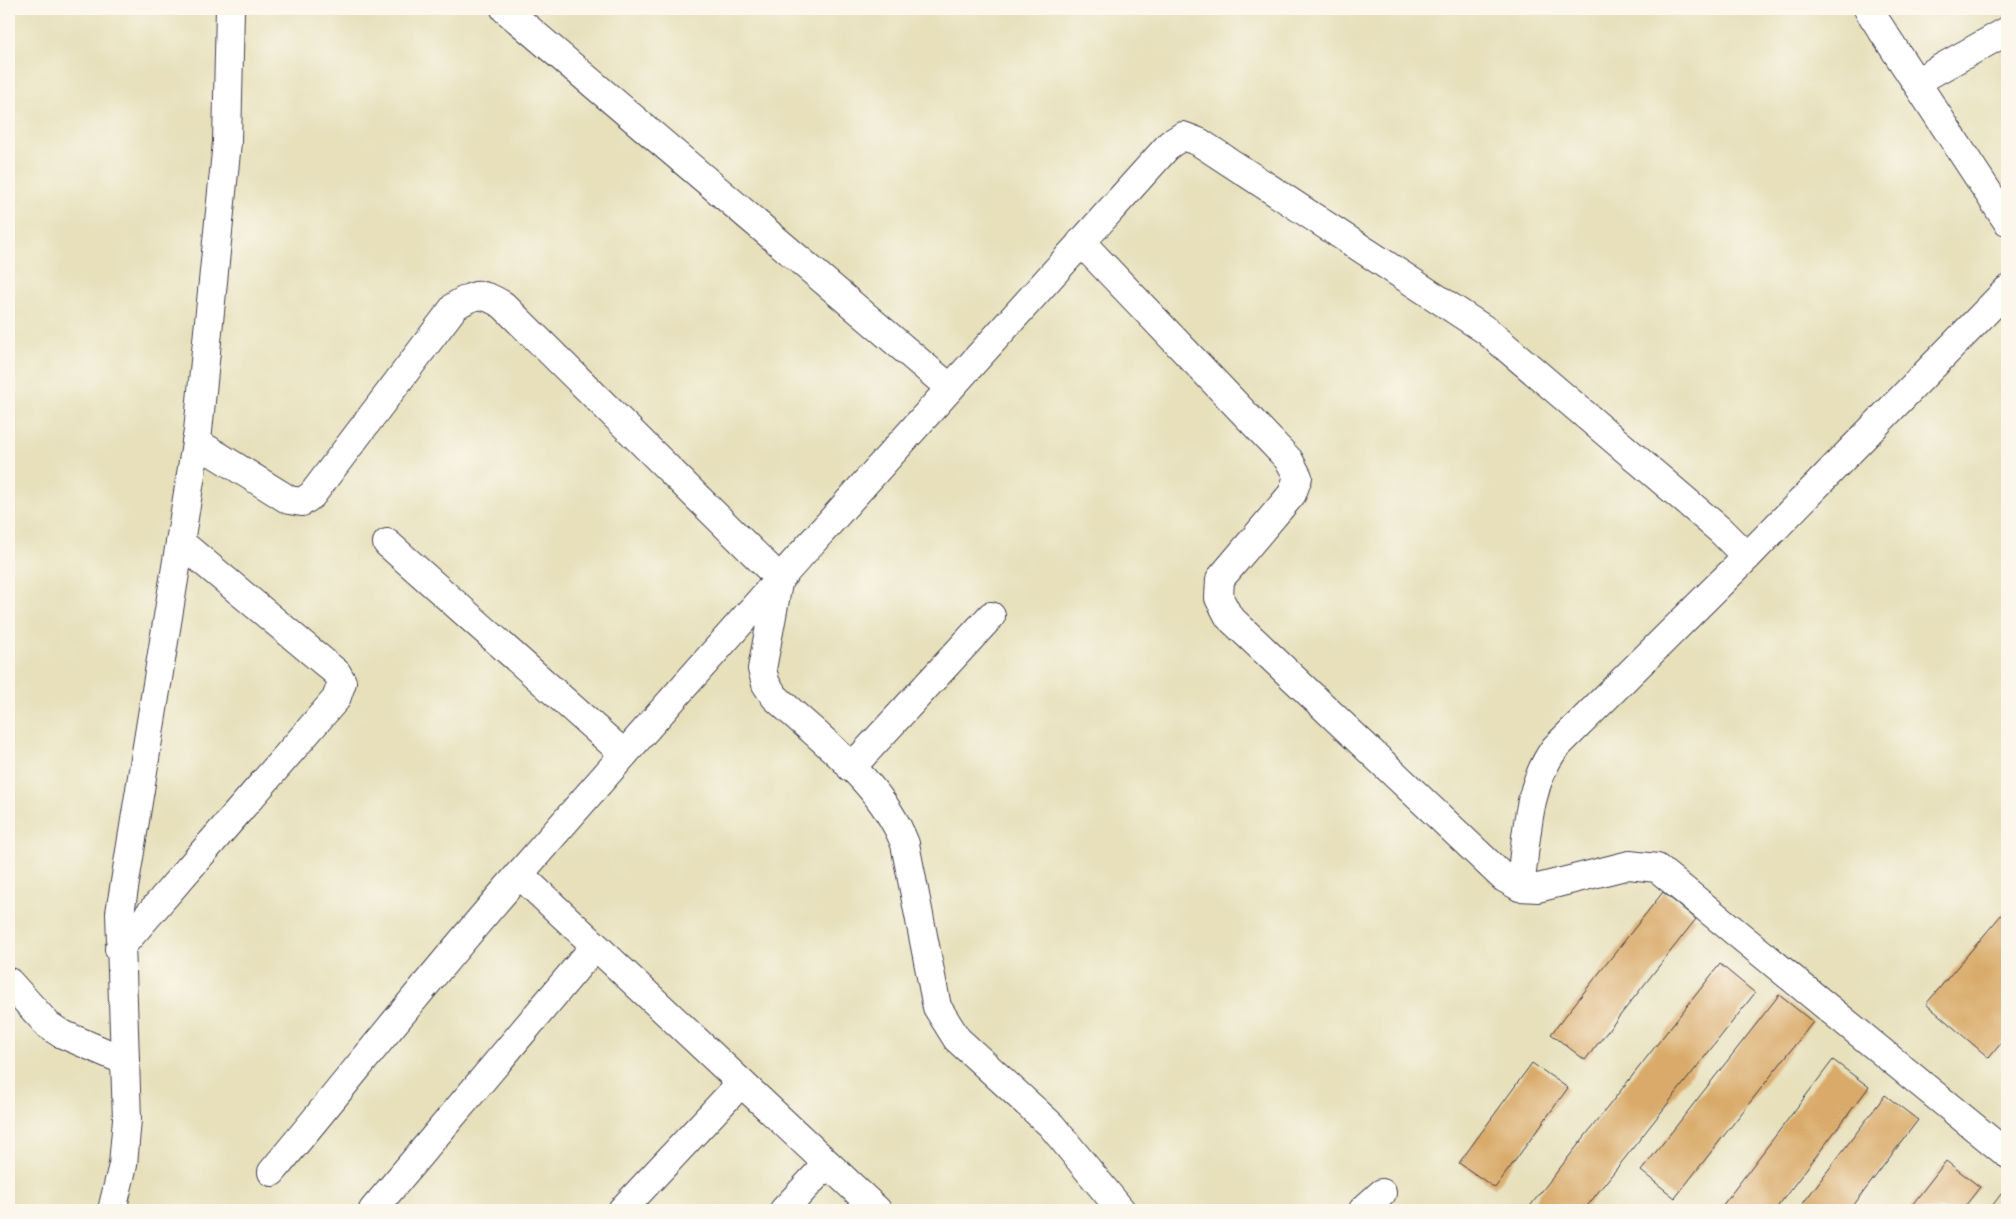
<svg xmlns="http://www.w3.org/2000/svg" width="2016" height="1219" viewBox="0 0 2016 1219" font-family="Cardo,serif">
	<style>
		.building { fill: #d9aa69 }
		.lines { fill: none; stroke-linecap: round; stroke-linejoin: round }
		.street-casing { stroke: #403e4e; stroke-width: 30 }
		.street { stroke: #fff; stroke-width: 28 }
	</style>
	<rect width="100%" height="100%" fill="#fbf7ec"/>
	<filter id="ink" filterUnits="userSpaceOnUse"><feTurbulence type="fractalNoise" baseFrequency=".02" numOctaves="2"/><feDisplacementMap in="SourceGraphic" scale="10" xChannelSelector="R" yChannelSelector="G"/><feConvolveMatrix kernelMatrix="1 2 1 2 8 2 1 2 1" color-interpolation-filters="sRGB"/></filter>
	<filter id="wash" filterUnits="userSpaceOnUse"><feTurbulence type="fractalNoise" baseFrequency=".0096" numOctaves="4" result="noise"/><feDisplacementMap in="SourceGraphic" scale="20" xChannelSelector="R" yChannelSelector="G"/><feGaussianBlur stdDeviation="1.12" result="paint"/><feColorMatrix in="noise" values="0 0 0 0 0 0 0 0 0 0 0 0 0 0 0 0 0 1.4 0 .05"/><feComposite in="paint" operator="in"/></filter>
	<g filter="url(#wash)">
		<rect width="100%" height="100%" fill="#e7e0bb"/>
		<g id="blocks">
			<g class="building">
				<path d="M1663 892 1696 919 1585 1060 1551 1034Z"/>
				<path d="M2007 908V1036L1989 1058 1926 1004Z"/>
				<path d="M1720 964 1755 993 1584 1210H1527Z"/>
				<path d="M1779 995 1813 1022 1675 1198 1641 1171Z"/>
				<path d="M1833 1060 1869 1087 1775 1210H1719Z"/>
				<path d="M1532 1063 1568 1088 1495 1188 1459 1163Z"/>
				<path d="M1885 1095 1918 1120 1850 1210H1798Z"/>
				<path d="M1946 1161 1980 1187 1962 1210H1908Z"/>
				<path d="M2001 1194 2007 1198V1210H1989Z"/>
			</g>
		</g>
	</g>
	<g filter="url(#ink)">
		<use href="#blocks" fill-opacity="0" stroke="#403e4e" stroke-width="1"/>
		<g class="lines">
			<g class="street-casing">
				<g id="street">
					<path d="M505 9 950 388"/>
					<path d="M1868 9 2007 221"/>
					<path d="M1916 82 2007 31"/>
					<path d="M1081 242 1289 460 1298 477 1292 494 1220 579 1219 598 1229 617 1504 878 1520 887 1538 888 1629 865 1657 868 2007 1154"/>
					<path d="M196 442 289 500 302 502 312 495 455 306C476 293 481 292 503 305L779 578 762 669 766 684 775 697C821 740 882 783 905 844L937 1007 957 1039 1051 1125 1121 1210"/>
					<path d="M387 543 624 754"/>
					<path d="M851 768 991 616"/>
					<path d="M519 874 877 1210"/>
					<path d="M1520 887C1527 840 1526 787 1555 748L1747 557 2007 290"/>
					<path d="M119 949 336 699 342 682 337 673 180 542"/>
					<path d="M9 982 48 1025 60 1033 125 1061"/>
					<path d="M272 1172C355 1072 436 969 522 871 735 626 953 385 1170 144L1183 136 1199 142 1487 331 1720 530 1747 557"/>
					<path d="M112 1210 123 1165 127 1119 120 913 198 431 227 142 230 9"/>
					<path d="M373 1210 595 946"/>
					<path d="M622 1210 741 1083"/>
					<path d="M784 1210 827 1164"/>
					<path d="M1363 1210 1382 1193"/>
				</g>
			</g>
			<use href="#street" class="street"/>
		</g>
	</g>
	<rect width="2016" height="1219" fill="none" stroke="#fbf7ec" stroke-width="30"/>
</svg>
